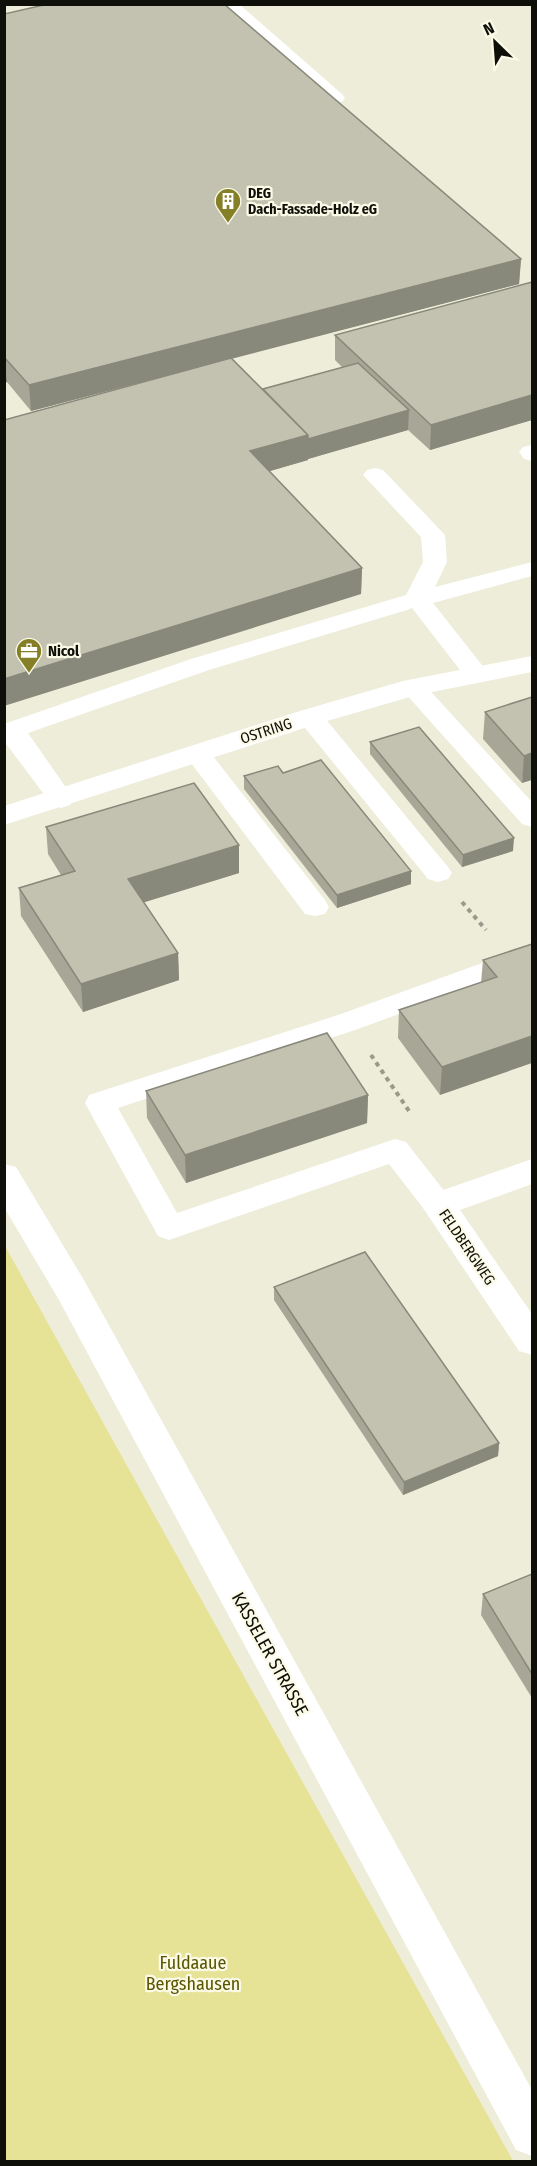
<svg xmlns="http://www.w3.org/2000/svg" width="537" height="2166" viewBox="0 0 537 2166" font-family="'Fira Sans Condensed',sans-serif">
	<style>
		.green { fill: #e6e296 }
		.lines { fill: none; stroke-linecap: round; stroke-linejoin: round }
		.path { stroke: #9a9a8c; stroke-width: 4; stroke-dasharray: 4.5 4.5; stroke-linecap: butt }
		.lane { fill: #fff; fill-rule: evenodd }
		.street { fill: #fff; fill-rule: evenodd }
		.wall { fill: #a8a797 }
		.shaded-wall { fill: #88887b }
		.building { fill: #c3c2b0; stroke: #88887b; stroke-width: 1.5 }
		.labels { text-anchor: middle; stroke-width: 4.5; stroke-linejoin: round; paint-order: stroke }
		.far-poi-label { font-size: 14px; font-weight: bold; fill: #0f0f09; stroke: #fbfae7; text-anchor: start }
		.poi-label { font-size: 15px; font-weight: bold; fill: #0f0f09; stroke: #fbfae7; text-anchor: start }
		.street-label { font-size: 15px; fill: #0f0f09; stroke: #fbfae7 }
		.near-street-label { font-size: 18px; fill: #0f0f09; stroke: #fbfae7 }
		.near-park-label { font-size: 18px; fill: #5a5500; stroke: #fbfae7 }
	</style>
	<rect width="100%" height="100%" fill="#ededda"/>
	<path class="green" d="M4 1246H5L513 2161H5Z"/>
	<g class="lines">
		<g class="path">
			<path d="M462 902 486 930"/>
			<path d="M371 1055 409 1111"/>
		</g>
		<g class="lane">
			<path d="M219 4H239L342 94 345 98 342 102H328Z"/>
			<path d="M532 445V461L524 459 519 452 523 447Z"/>
			<path d="M375 468 383 470 445 535 447 562 435 587 532 562V576L433 603 489 674 485 679 476 682 467 679 412 608 407 610 209 670 28 733 74 799 70 805 61 808 52 805 4 741V724L191 659 406 595 423 562 421 537 363 475 367 470Z"/>
			<path d="M413 679 422 682 532 802V827L522 824 404 692 400 687 404 682Z"/>
			<path d="M310 709 319 711 448 867 452 873 448 879 438 882 428 879 301 723 297 717 301 711Z"/>
			<path d="M197 745 206 747 325 900 329 907 325 914 315 916 305 914 188 759 184 753 188 747Z"/>
			<path d="M532 945V965L358 1029 118 1108 177 1213 395 1139 406 1142 449 1197 454 1205 449 1213 438 1217 427 1213 389 1164 169 1240 158 1236 85 1103 89 1095 338 1015Z"/>
		</g>
		<g class="street">
			<path d="M532 656V672L417 695 320 723 4 825V806L300 711 403 681Z"/>
			<path d="M532 1159V1184L460 1210 532 1314V1355L519 1351 421 1205 426 1196Z"/>
			<path d="M4 1164 16 1167 85 1282 532 2090V2156L516 2150 59 1300 4 1207Z"/>
		</g>
	</g>
	<g class="wall">
		<path d="M4 14 521 259 519 284 232 358 263 389 342 367 335 360V335L532 282V420L430 450 408 430 308 459V460L269 471 362 568 361 594 174 373 31 411 7 382 4 383Z"/>
		<path d="M532 697 522 783 483 739 485 712Z"/>
		<path d="M370 742 513 851 462 867 370 754Z"/>
		<path d="M283 773 411 871V884L337 908 244 789V776Z"/>
		<path d="M46 827 239 845V873L144 902 178 953 179 980 83 1012 21 916 19 888 61 875 48 854Z"/>
		<path d="M532 944 440 1095 398 1038 399 1010 481 983 483 960Z"/>
		<path d="M146 1091 368 1095 367 1123 186 1183 147 1118Z"/>
		<path d="M274 1287 499 1443 498 1456 403 1495 274 1300Z"/>
		<path d="M532 1574V1698L481 1615 483 1594Z"/>
	</g>
	<g class="shaded-wall">
		<path d="M521 259 519 284 31 411 29 385Z"/>
		<path d="M4 357 7 382 4 383Z"/>
		<path d="M532 395V420L430 450 431 425Z"/>
		<path d="M409 410 408 430 308 459V460L250 477V451L308 435Z"/>
		<path d="M362 568 361 594 4 706V679Z"/>
		<path d="M532 753V780L522 783 524 756Z"/>
		<path d="M514 838 513 851 462 867 463 855Z"/>
		<path d="M239 845V873L129 907 128 879Z"/>
		<path d="M411 871V884L337 908V895Z"/>
		<path d="M178 953 179 980 83 1012 81 984Z"/>
		<path d="M532 1036V1063L440 1095 442 1067Z"/>
		<path d="M368 1095 367 1123 186 1183 185 1155Z"/>
		<path d="M499 1443 498 1456 403 1495 404 1482Z"/>
	</g>
	<g class="building">
		<path d="M48 4H224L521 259 29 385 4 357V14Z"/>
		<path d="M532 282V395L431 425 335 335Z"/>
		<path d="M231 358 308 435 250 451 362 568 4 679V420Z"/>
		<path d="M358 363 409 410 308 439V435L263 389Z"/>
		<path d="M532 697V753L524 756 485 712Z"/>
		<path d="M419 727 514 838 463 855 370 742Z"/>
		<path d="M321 760 411 871 337 895 244 776 278 766 283 773Z"/>
		<path d="M194 783 239 845 128 879 178 953 81 984 19 888 75 871 46 827Z"/>
		<path d="M532 944V1036L442 1067 399 1010 497 977 483 960Z"/>
		<path d="M327 1033 368 1095 185 1155 146 1091Z"/>
		<path d="M365 1252 499 1443 404 1482 274 1287Z"/>
		<path d="M532 1574V1674L483 1594Z"/>
	</g>
	<defs>
		<g id="building-pin" transform="scale(1.35)"><path d="M0 17L-7.5 6A9.5 9.5 0 1 1 7.5 6Z" fill="#857f27" stroke="#fbfae7"/><path d="M-4-6H4V6H1V3H-1V6H-4ZM-2.5-4.3h1.7v1.8h-1.7ZM.8-4.3h1.7v1.8H.8ZM-2.5-1h1.7V.8h-1.7ZM.8-1h1.7V.8H.8Z" fill="#fff"/></g>
		<g id="office-pin" transform="scale(1.35)"><path d="M0 17L-7.5 6A9.5 9.5 0 1 1 7.5 6Z" fill="#857f27" stroke="#fbfae7"/><path d="M-6-3h4V-5.5h4V-3h4V5H-6ZM-1-4.5V-3h2v-1.5ZM-6 0V1H6V0Z" fill="#fff"/></g>
	</defs>
	<g fill-rule="evenodd">
		<use href="#building-pin" x="228" y="201"/>
		<use href="#office-pin" x="29" y="651"/>
	</g>
	<g class="labels">
		<g class="far-poi-label">
			<text x="248" y="198">DEG<tspan x="248" dy="16">Dach-Fassade-Holz eG</tspan></text>
		</g>
		<g class="poi-label">
			<text x="48" y="656">Nicol</text>
		</g>
		<g class="street-label">
			<text transform="translate(266 731) rotate(-18)" y="5">OSTRING</text>
			<text transform="translate(467 1247) rotate(56)" y="5">FELDBERGWEG</text>
		</g>
		<g class="near-street-label">
			<text transform="translate(270 1654) rotate(61)" y="6">KASSELER STRASSE</text>
		</g>
		<g class="near-park-label">
			<text x="193" y="1969">Fuldaaue<tspan x="193" dy="21">Bergshausen</tspan></text>
		</g>
	</g>
	<rect width="537" height="2166" fill="none" stroke="#0f0f09" stroke-width="12"/>
	<g transform="translate(495 42) rotate(335)" stroke="#fbfae7" stroke-width="4.5" paint-order="stroke">
	<path d="M0-4.5L10 22L0 15L-10 22Z" fill="#0f0f09"/>
	<text y="-9" font-size="16" font-weight="bold" text-anchor="middle" fill="#0f0f09">N</text>
	</g>
</svg>
